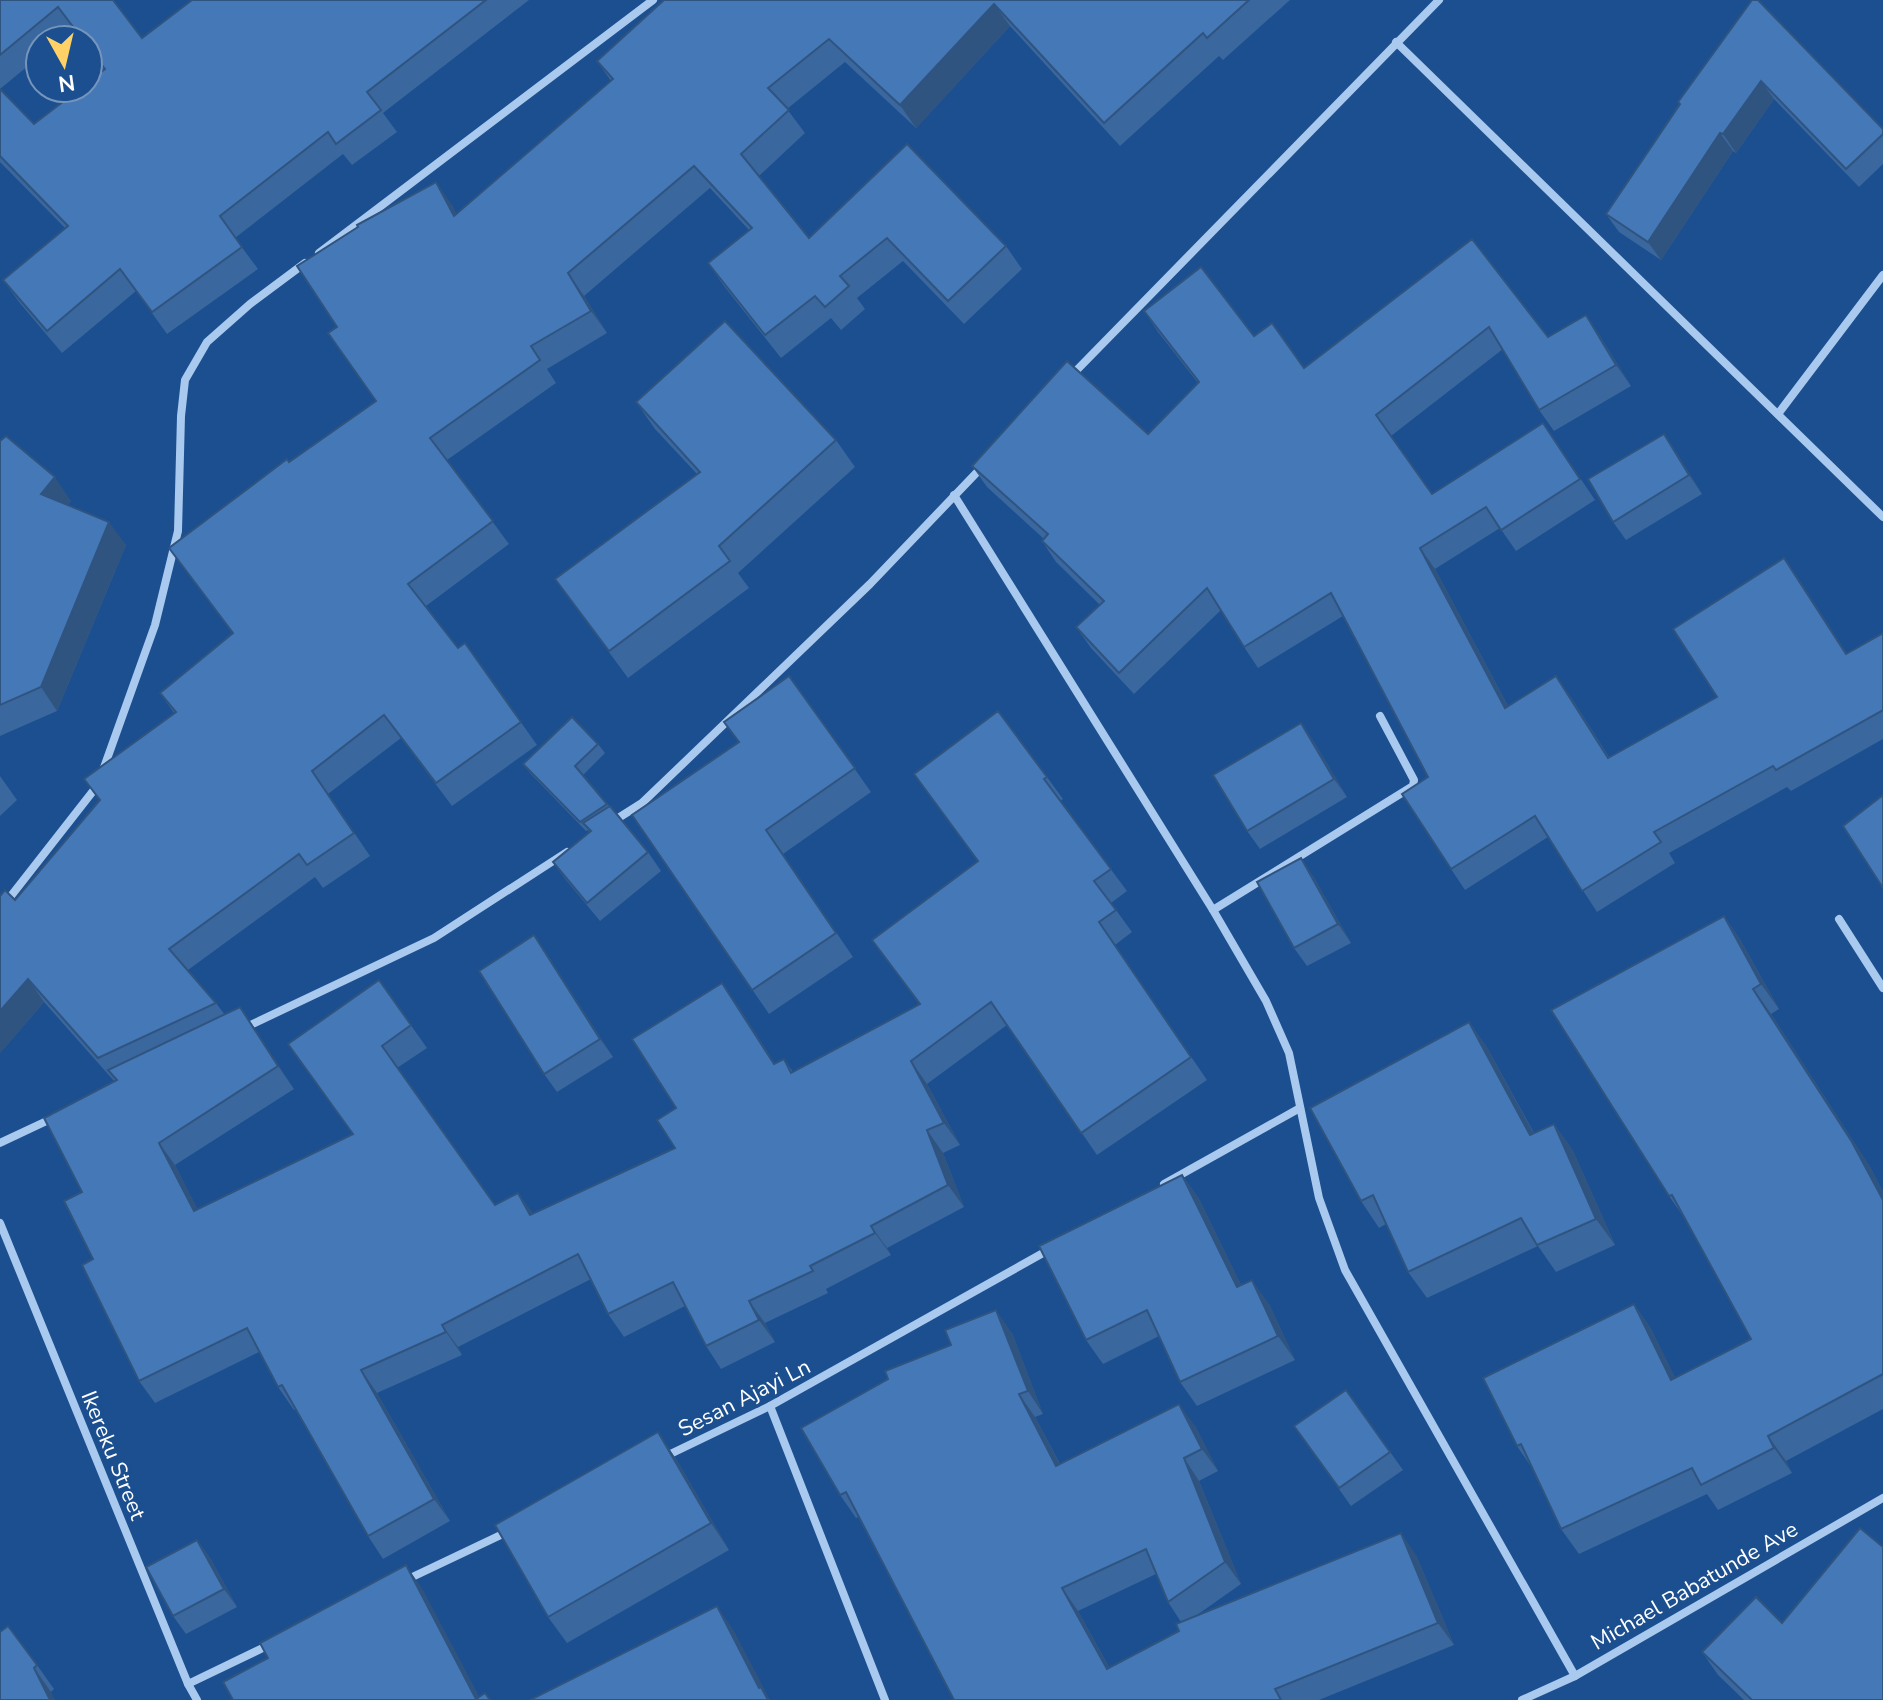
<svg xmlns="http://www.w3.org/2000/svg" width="1883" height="1700" viewBox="0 0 1883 1700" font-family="'Nunito Sans',sans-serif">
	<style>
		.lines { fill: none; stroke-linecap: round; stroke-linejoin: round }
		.minor { stroke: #a9c9ee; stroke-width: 8 }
		.wall { fill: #3a679d; fill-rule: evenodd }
		.shaded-wall { fill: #305480 }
		.building { fill: #4478b7; stroke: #305480; stroke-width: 2 }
		.labels { text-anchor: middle; stroke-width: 7; stroke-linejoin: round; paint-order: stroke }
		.street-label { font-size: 22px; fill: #fff; stroke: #1b4f8f }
	</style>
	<rect width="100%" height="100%" fill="#1b4f8f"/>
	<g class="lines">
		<g class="minor">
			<path d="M1396 42 1883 517"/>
			<path d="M319 253 653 0"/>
			<path d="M1070 377 1439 0"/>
			<path d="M1778 414 1883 275"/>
			<path d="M954 495 1213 910 1266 1001 1289 1053 1319 1198 1345 1270 1575 1676"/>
			<path d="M102 773 155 625 178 531 181 416 185 380 207 342 250 304 305 263"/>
			<path d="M612 822 642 803 870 584 982 467"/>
			<path d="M0 910 97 786"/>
			<path d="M1213 910 1413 786 1414 780 1380 716"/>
			<path d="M1839 919 1883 988"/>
			<path d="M242 1029 434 938 567 852"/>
			<path d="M0 1143 53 1118"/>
			<path d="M1164 1184 1300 1108"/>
			<path d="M0 1223 188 1684 197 1700"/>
			<path d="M770 1406 885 1700"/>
			<path d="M662 1458 770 1406 1052 1248"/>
			<path d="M406 1580 509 1531"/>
			<path d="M188 1684 271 1644"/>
			<path d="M1522 1700 1575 1676 1883 1498"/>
		</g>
	</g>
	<g class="wall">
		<path d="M0 0H113L142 38 192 0H529L383 113 397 132 352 165 343 154 235 238 258 269 167 334 136 291 62 353 19 302 3 280 65 228 0 162V89L34 124 104 70 88 49V40H81L73 29 60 40H40V56L0 89Z"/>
		<path d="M664 0H1290L1223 60 1219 56 1120 146 1010 26 916 128 845 62 787 109 805 133 759 176 809 238 907 144 1006 246 1022 269 964 324 903 261 857 298 865 309 841 330 831 318 781 358 724 286 708 263 749 230 710 188 584 296 607 333 547 369 556 383 447 460 509 544 426 606 458 648 465 643 537 745 452 806 401 738 328 794 370 856 323 888 315 877 188 970 216 1003 225 1015 240 1007 294 1089 175 1165 197 1209 352 1134 379 980 427 1048 397 1068 495 1205 518 1193 533 1214 675 1148 676 1108 738 1006 775 1064 784 1059 793 1072 919 1004 872 940 978 862 914 774 1047 777 1063 799 1060 801 1127 891 1111 903 1132 932 1115 945 1207 1080 1097 1155 1007 1025 927 1084 960 1145 943 1153 964 1207 887 1248 891 1255 826 1289 828 1293 765 1323 775 1342 721 1369 706 1346 685 1306 624 1337 608 1314 591 1279 458 1347 462 1355 377 1393 450 1521 383 1559 368 1536 295 1409 294 1410 278 1387 259 1352 155 1403 139 1381 93 1259 82 1192 114 1081 44 1002 0 1053 15 900 99 800 84 779 174 713 160 693 232 633 169 548 376 401 337 327 452 205 456 214 611 81 597 61Z"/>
		<path d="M1752 0 1883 129V164L1859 187 1774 99 1736 153 1733 151 1661 260 1619 232 1606 214 1679 104 1678 102Z"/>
		<path d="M1472 239 1548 337 1586 315 1600 336 1631 386 1554 431 1539 410 1503 349 1391 436 1432 494 1543 423 1595 500 1516 551 1500 528 1435 569 1508 706 1571 697 1609 757 1717 697 1784 558 1847 654 1883 633V739L1791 791 1787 787 1669 853 1675 863 1597 912 1548 837 1465 890 1451 869 1428 777 1343 616 1258 668 1244 647 1221 610 1134 694 1091 648 1076 627 1100 605 1056 562 1042 541 1044 539 987 487 972 466 1148 434 1198 383 1158 332 1144 311 1254 336 1304 368Z"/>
		<path d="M636 402 836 440 855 467 738 573 749 588 628 678 555 579 697 474 655 429Z"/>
		<path d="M0 441 71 501 68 505 126 545 57 711 0 736Z"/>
		<path d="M1676 452 1702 494 1626 540 1613 522Z"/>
		<path d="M789 676 871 792 783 854 853 957 769 1014 632 815 738 742Z"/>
		<path d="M1301 723 1314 742 1347 797 1260 849 1247 831Z"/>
		<path d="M598 744 605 753 583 775 648 852 661 871 600 921 566 880 553 862 589 832 588 830 586 831 530 773 523 764Z"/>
		<path d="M0 776 17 800 0 816Z"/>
		<path d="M1313 876 1351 943 1307 966 1294 948Z"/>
		<path d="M1724 916 1741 941 1779 1009 1771 1014 1870 1167 1883 1192V1409L1786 1461 1792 1473 1718 1510 1707 1494 1579 1554 1561 1529 1532 1468 1517 1446 1634 1304 1651 1329 1675 1378 1751 1339 1685 1219 1669 1196Z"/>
		<path d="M534 935 613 1057 557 1092 544 1074Z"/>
		<path d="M1469 1022 1488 1049 1534 1133 1554 1124 1573 1151 1615 1245 1556 1272 1538 1246 1427 1298 1408 1272 1386 1224 1379 1228 1361 1201Z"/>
		<path d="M1182 1175 1199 1199 1241 1285 1269 1304 1295 1360 1197 1406 1180 1382 1159 1336 1103 1364 1086 1340Z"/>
		<path d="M1012 1333 1043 1414 1035 1417 1060 1464 1195 1426 1218 1471 1199 1481 1241 1584 1197 1615 1416 1555 1454 1645 1319 1700H954L858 1517 856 1518 840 1495ZM1156 1574 1168 1602 1181 1622 1179 1631 1109 1667 1078 1611Z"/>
		<path d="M1346 1390 1403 1470 1351 1506 1294 1426Z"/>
		<path d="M658 1432 676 1459 729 1550 567 1643 548 1617Z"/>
		<path d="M197 1540 210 1558 237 1607 186 1634 173 1616Z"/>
		<path d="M1782 1623 1883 1700H1744L1718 1675 1702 1652Z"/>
		<path d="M37 1665 54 1689 51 1692 0 1700Z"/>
	</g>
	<g class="shaded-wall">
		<path d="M994 4 1010 26 916 128 900 105Z"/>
		<path d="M1761 81 1774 99 1736 153 1723 134Z"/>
		<path d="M1720 133 1733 151 1661 260 1648 242Z"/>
		<path d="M436 182 452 205 470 239 454 216Z"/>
		<path d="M568 273 584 296 607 333 591 311Z"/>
		<path d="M1586 315 1600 336 1631 386 1616 365Z"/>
		<path d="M1664 434 1676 452 1702 494 1689 475Z"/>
		<path d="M55 477 71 501 57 518 41 494Z"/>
		<path d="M109 522 126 545 57 711 41 687Z"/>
		<path d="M1420 548 1435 569 1520 729 1505 708Z"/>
		<path d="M1784 558 1799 579 1861 675 1846 654Z"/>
		<path d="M1556 676 1571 697 1622 779 1608 758Z"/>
		<path d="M1301 723 1314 742 1347 797 1334 779Z"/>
		<path d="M1301 858 1313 876 1351 943 1338 924Z"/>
		<path d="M1724 916 1741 941 1779 1009 1761 984Z"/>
		<path d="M534 935 547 954 613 1057 600 1039Z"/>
		<path d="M28 979 44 1002 0 1053V1011Z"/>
		<path d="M722 983 738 1006 790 1087 774 1064Z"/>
		<path d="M1753 989 1771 1014 1870 1167 1883 1192V1200Z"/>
		<path d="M240 1007 256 1030 294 1089 278 1066Z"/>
		<path d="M1469 1022 1488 1049 1549 1162 1530 1135Z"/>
		<path d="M911 1061 927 1084 960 1145 944 1123Z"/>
		<path d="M1554 1124 1573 1151 1615 1245 1596 1219Z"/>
		<path d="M927 1130 943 1153 964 1207 948 1185Z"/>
		<path d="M159 1143 175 1165 210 1233 194 1211Z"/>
		<path d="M1182 1175 1199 1199 1254 1311 1237 1287Z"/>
		<path d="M518 1193 534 1215H530Z"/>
		<path d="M871 1226 887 1248 891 1255 875 1233Z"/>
		<path d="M1252 1280 1269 1304 1295 1360 1278 1336Z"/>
		<path d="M749 1301 765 1323 775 1342 759 1320Z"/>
		<path d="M1634 1304 1651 1329 1689 1405 1671 1380Z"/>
		<path d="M996 1310 1012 1333 1043 1414 1028 1391Z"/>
		<path d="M442 1325 458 1347 462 1355 446 1332Z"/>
		<path d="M361 1370 377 1393 450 1521 434 1499Z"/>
		<path d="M1019 1394 1035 1417 1072 1488 1056 1466Z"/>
		<path d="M1179 1404 1195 1426 1218 1471 1202 1449Z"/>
		<path d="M658 1432 676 1459 729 1550 711 1523Z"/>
		<path d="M1768 1436 1786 1461 1792 1473 1774 1448Z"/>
		<path d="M1184 1458 1199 1481 1241 1584 1225 1562Z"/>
		<path d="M1401 1533 1416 1555 1454 1645 1438 1623Z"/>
		<path d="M197 1540 210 1558 237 1607 224 1589Z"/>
		<path d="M406 1565 423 1590 481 1700H477Z"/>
		<path d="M1062 1588 1078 1611 1122 1691 1107 1669Z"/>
		<path d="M717 1606 734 1631 770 1700H767L759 1688Z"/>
		<path d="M34 1668 51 1692 55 1700H50Z"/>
	</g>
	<g class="building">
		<path d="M0 0H113L142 38 192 0H486L367 92 381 110 336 144 328 132 220 216 242 247 152 312 120 269 47 331 3 280 68 226 0 156V89L34 124 81 88H88V82L105 69 88 47V40H83L58 7 0 55Z"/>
		<path d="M664 0H1249L1207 38 1203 33 1104 123 994 4 900 105 829 39 768 88 789 110 741 154 809 238 907 144 1006 246 948 301 887 238 840 276 849 286 825 307 815 296 765 335 708 263 752 228 694 166 568 273 591 311 531 346 540 360 430 438 493 521 408 584 458 648 465 643 521 722 436 783 384 715 312 771 354 833 307 865 299 854 169 949 216 1003 98 1058 28 979 0 1011V896L5 890 15 900 100 800 84 779 176 712 160 693 233 633 169 548 287 459 289 462 376 401 328 333 337 327 297 266 358 227 357 225 436 182 454 216 613 79 597 61Z"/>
		<path d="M1752 0H1758L1883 129V134L1846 169 1761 81 1723 134 1720 133 1648 242 1606 214 1680 104 1678 102Z"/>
		<path d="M1472 239 1548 337 1586 315 1616 365 1539 410 1489 327 1376 415 1432 494 1543 423 1580 479 1501 530 1486 507 1420 548 1505 708 1556 676 1608 758 1717 697 1673 629 1784 558 1846 654 1883 633V710L1776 770 1773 766 1654 832 1661 842 1582 891 1535 816 1451 869 1402 794 1428 777 1331 593 1244 647 1207 588 1119 673 1076 627 1104 601 1042 541 1048 534 972 466 1067 361 1148 434 1199 382 1144 311 1201 267 1254 336 1272 323 1304 368Z"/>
		<path d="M725 321 836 440 719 546 730 561 609 651 555 579 700 472 636 402Z"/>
		<path d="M1664 434 1689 475 1613 522 1588 479Z"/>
		<path d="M6 436 55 477 41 494 109 522 41 687 0 705V441Z"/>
		<path d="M789 676 855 768 766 830 836 933 752 990 632 815 739 742 724 722Z"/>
		<path d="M998 711 1047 777 1044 779 1111 869 1094 881 1116 910 1099 922 1191 1057 1081 1133 991 1002 911 1061 944 1123 927 1130 948 1185 871 1226 875 1233 810 1266 813 1271 749 1301 759 1320 706 1346 673 1282 608 1314 578 1254 442 1325 446 1332 361 1370 434 1499 368 1536 282 1385 278 1387 247 1328 139 1381 82 1265 93 1259 64 1201 82 1192 44 1118 117 1080 108 1070 240 1007 278 1066 159 1143 194 1211 353 1134 288 1044 379 980 411 1025 382 1046 495 1205 518 1193 530 1215 675 1148 657 1120 676 1108 632 1039 722 983 774 1064 784 1059 791 1073 920 1004 872 940 978 861 914 774Z"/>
		<path d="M572 717 598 744 575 766 607 804 580 822 523 764Z"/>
		<path d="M1301 723 1334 779 1247 831 1213 775Z"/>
		<path d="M1883 795V888L1843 826Z"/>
		<path d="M610 806 648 852 587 903 553 862 591 831 583 823Z"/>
		<path d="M1301 858 1338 924 1294 948 1257 882Z"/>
		<path d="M1724 916 1761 984 1753 989 1852 1142 1883 1200V1374L1768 1436 1774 1448 1701 1485 1692 1468 1561 1529 1521 1444 1517 1446 1483 1378 1634 1304 1671 1380 1751 1339 1672 1195 1669 1196 1551 1010Z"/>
		<path d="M534 935 600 1039 544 1074 479 971Z"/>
		<path d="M1469 1022 1530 1135 1554 1124 1596 1219 1537 1245 1521 1218 1408 1272 1373 1195 1361 1201 1310 1108Z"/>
		<path d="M1182 1175 1237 1287 1252 1280 1278 1336 1180 1382 1147 1310 1086 1340 1039 1246Z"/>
		<path d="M996 1310 1028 1391 1019 1394 1056 1466 1179 1404 1202 1449 1184 1458 1225 1562 1168 1602 1146 1549 1062 1588 1107 1669 1179 1631 1176 1624 1401 1533 1438 1623 1275 1689 1281 1700H954L846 1492 840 1495 801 1428 888 1379 885 1371 951 1345 945 1330Z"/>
		<path d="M1346 1390 1390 1452 1339 1488 1294 1426Z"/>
		<path d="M658 1432 711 1523 548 1617 495 1525Z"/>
		<path d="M1860 1528 1883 1547V1700H1752L1702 1652 1756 1597 1782 1623Z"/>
		<path d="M197 1540 224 1589 173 1616 146 1567Z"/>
		<path d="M406 1565 476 1699 485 1693 490 1700H233L223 1682 268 1658 260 1643Z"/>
		<path d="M717 1606 759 1688 761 1687 768 1700H530Z"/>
		<path d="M8 1626 37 1665 34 1668 50 1700H0V1632Z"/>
	</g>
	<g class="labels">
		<g class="street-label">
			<text transform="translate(744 1397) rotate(-27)" y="8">Sesan Ajayi Ln</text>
			<text transform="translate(114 1455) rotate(68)" y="8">Ikereku Street</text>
			<text transform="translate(1694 1585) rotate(-30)" y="8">Michael Babatunde Ave</text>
		</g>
	</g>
	<g transform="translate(64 64) rotate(172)"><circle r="38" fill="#1b4f8f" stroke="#7695bc" stroke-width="2"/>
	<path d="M0-6L14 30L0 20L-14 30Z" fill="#ffd166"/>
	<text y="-12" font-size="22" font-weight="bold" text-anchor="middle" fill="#ffffff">N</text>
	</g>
</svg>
